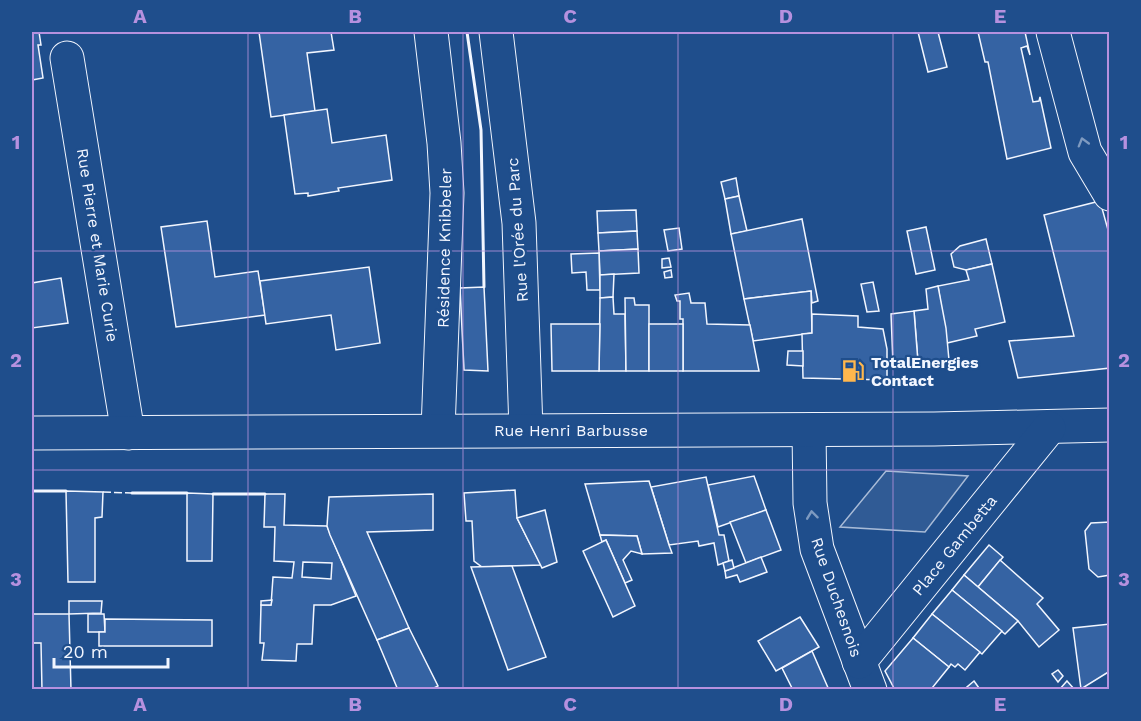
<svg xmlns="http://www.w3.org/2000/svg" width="1141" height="721" viewBox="0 0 1141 721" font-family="'Work Sans',sans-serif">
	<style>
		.built { fill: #305b95; stroke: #a8bbd7; stroke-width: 1.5 }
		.building { fill: #3563a3; stroke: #f2f6ff; stroke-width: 1.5; fill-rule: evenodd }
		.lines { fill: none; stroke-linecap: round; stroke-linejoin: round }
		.minor-casing { stroke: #f2f6ff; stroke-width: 35 }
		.minor { stroke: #1f4e8c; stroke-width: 33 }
		.fence { stroke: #f2f6ff; stroke-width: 1.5; stroke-dasharray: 8 3; stroke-linecap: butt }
		.wall { stroke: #f2f6ff; stroke-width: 3 }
		.oneway { stroke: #7e9ac0 }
		.grid { fill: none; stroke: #b691df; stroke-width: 1.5; stroke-opacity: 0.55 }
		.labels { text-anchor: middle; stroke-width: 4.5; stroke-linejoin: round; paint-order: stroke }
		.street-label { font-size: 16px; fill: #f2f6ff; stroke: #1f4e8c }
		.poi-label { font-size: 16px; font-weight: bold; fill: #f2f6ff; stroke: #1f4e8c; text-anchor: start }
		.neatline { fill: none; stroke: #b691df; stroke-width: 2 }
		.grid-label { font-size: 20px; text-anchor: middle; font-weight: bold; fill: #b691df }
	</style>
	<rect width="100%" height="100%" fill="#1f4e8c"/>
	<path class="built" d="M886 471 968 476 925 532 840 527Z"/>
	<g class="building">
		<path d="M32 32H39L41 45H38L43 78 32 80Z"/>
		<path d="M259 32H331L334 50 307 53 315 111 271 117Z"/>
		<path d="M918 32H938L947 67 928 72Z"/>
		<path d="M978 32H1025L1030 55 1027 46 1021 48 1033 102 1039 101 1040 97 1051 148 1007 159 988 62H985Z"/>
		<path d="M327 109 332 143 386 135 392 180 338 188 339 191 308 196V193L295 194 284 115Z"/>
		<path d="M736 178 739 196 725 199 721 182Z"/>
		<path d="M739 196 747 231 731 234 725 199Z"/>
		<path d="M1100 201 1110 237V368L1018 378 1009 341 1074 336 1044 215Z"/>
		<path d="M636 210 637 231 598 233 597 211Z"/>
		<path d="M802 219 818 301 812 303 811 291 744 299 731 234Z"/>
		<path d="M207 221 215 277 258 271 265 315 176 327 161 227Z"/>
		<path d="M926 227 935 270 916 274 907 231Z"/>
		<path d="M679 228 682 249 668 251 664 230Z"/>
		<path d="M637 231 638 249 599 251 598 233Z"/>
		<path d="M986 239 992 264 966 270 954 267 951 254 960 246Z"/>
		<path d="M638 249 639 273 600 275 599 251Z"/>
		<path d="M599 253 600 290H587L586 272 572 273 571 254Z"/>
		<path d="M669 258 671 267 662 268V259Z"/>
		<path d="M992 264 1005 322 975 329 977 336 947 343 938 286 969 280 966 270Z"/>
		<path d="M369 267 380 343 336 350 331 315 266 324 260 281Z"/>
		<path d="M671 270 672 277 665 278 664 272Z"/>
		<path d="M614 274 613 297 600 298V275Z"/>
		<path d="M61 278 68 323 32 328V283Z"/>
		<path d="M873 282 879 311 867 312 861 284Z"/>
		<path d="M938 286 946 328 949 360 918 362 914 311 928 309 926 289Z"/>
		<path d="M484 287 488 371 464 370 460 288Z"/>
		<path d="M811 291 812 333 753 341 744 299Z"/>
		<path d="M689 293 691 303H705L707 324 750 325 759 371H683V319H680V301H677L675 295Z"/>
		<path d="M613 297 614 314H625L626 371H599L600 298Z"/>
		<path d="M625 298H634L635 305H649V371H626Z"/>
		<path d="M914 311 918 362 893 364 891 314Z"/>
		<path d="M812 314 858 316V327L883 329 887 349V380L803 378 802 334 812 333Z"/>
		<path d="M551 324H600L599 371H552Z"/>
		<rect x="649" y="324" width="34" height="47"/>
		<path d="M788 351H803V366L787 365Z"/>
		<path d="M754 476 766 510 718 527 708 485Z"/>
		<path d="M706 477 719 535H724L729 561 718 565 714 543 699 546 698 541 669 545 651 487Z"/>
		<path d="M649 481 669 545 672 553 642 554 637 536 600 535 585 484Z"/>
		<path d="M515 490 517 518 541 565 482 567 474 561 472 521H466L464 493Z"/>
		<path d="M66 491 103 492 102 517 95 518V582H68Z"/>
		<path d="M187 493 213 494 212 561H187Z"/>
		<path d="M265 494H285L284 525 327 526 356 596 331 605H314L312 644H297L296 661 262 660 264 643H260L261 605H271L273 577 292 578 294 562 274 561 275 527H264ZM303 562 332 563 331 579 302 577Z"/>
		<path d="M433 494V530L367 532 409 628 377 640 330 535 327 526 329 497Z"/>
		<path d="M545 510 557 562 542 568 517 518Z"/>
		<path d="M766 510 781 550 746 563 730 522Z"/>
		<path d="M1110 522V575L1098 577 1089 569 1085 531 1091 523Z"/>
		<path d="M600 535 637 536 642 554 631 551 623 560 632 580 625 583 606 540 602 542Z"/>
		<path d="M606 540 635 606 613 617 583 551Z"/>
		<path d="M989 545 1003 557 978 587 964 575Z"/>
		<path d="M761 557 767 572 740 582 737 575 726 578 725 571Z"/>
		<path d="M732 560 734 568 725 571 723 563Z"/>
		<path d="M1000 560 1043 598 1037 604 1059 630 1039 647 1018 621 978 587Z"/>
		<path d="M512 566 546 657 508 670 471 567Z"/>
		<path d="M964 575 1018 621 1005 634 952 590Z"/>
		<path d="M952 590 1002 631 982 654 932 614Z"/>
		<path d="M272 600 271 605H261V601Z"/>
		<path d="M69 601H102L101 613 69 614Z"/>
		<path d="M32 614H69L71 690H42L41 643H32Z"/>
		<path d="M88 614H104L105 632H88Z"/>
		<path d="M932 614 980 652 965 670 958 664 955 667 951 664 949 667 913 638Z"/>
		<path d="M800 617 819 647 776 671 758 641Z"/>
		<path d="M105 619 212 620V646H99V632H105Z"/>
		<path d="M1110 624V671L1081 689 1073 628Z"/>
		<path d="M409 628 438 686 430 690H398L377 640Z"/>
		<path d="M913 638 949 667 932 688 933 690H895L885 671Z"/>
		<path d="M812 651 829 690H793L782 668Z"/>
		<path d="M1058 670 1063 676 1058 682 1052 674Z"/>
		<path d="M974 681 979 688 969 690 967 687Z"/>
		<path d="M1067 681 1075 690H1059Z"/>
	</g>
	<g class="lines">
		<g class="minor-casing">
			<g id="minor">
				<path d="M431 32 444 143 447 193 438 430"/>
				<path d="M496 32 519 223 526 430"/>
				<path d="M1053 32 1085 152 1110 194"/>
				<path d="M67 58 128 433"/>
				<path d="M809 430 810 503 817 549 870 690"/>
				<path d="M32 433 934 429 1110 425"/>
				<path d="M859 662 1049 428"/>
			</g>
		</g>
		<use href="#minor" class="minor"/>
		<path class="fence" d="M103 492 132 493"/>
		<g class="wall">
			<path d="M467 32 481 130 484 287"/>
			<path d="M32 491H66"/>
			<path d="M132 493H187"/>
			<path d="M213 494H265"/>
		</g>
	</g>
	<defs><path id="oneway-chevron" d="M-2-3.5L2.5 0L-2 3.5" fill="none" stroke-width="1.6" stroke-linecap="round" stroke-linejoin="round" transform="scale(1.5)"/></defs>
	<g class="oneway">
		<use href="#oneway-chevron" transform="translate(1083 142) rotate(-106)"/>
		<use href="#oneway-chevron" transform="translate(812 515) rotate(-97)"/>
	</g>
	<path class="grid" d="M248 32V690M463 32V690M678 32V690M893 32V690M32 251H1110M32 470H1110"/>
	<defs>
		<g id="fuel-bare" transform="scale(1.8)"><path d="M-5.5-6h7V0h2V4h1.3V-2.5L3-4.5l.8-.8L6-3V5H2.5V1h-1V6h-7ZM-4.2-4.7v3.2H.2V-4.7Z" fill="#ffb74d" stroke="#1f4e8c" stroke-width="2.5" paint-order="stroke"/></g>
	</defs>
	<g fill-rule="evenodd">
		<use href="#fuel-bare" x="853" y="371"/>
	</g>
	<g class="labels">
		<g class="street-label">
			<text transform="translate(517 230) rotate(-94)" y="6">Rue l'Orée du Parc</text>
			<text transform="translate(98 245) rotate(81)" y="6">Rue Pierre et Marie Curie</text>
			<text transform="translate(444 248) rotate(-89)" y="6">Résidence Knibbeler</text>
			<text x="571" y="436">Rue Henri Barbusse</text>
			<text transform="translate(954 545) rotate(-51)" y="6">Place Gambetta</text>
			<text transform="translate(837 597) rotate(71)" y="6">Rue Duchesnois</text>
		</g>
		<g class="poi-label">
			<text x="871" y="368">TotalEnergies<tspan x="871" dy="18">Contact</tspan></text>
		</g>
	</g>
	<rect width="1141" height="721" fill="none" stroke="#1f4e8c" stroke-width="66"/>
	<path d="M54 658v9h114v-9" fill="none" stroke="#f2f6ff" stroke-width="3"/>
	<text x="63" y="658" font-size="18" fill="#f2f6ff" stroke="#1f4e8c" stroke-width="4.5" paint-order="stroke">20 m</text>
	<rect x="33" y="33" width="1075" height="655" class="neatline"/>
	<g class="grid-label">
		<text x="140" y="23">A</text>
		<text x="355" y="23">B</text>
		<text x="570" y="23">C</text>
		<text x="786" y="23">D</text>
		<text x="1000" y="23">E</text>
		<text x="16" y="149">1</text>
		<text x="1124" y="149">1</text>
		<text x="16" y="367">2</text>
		<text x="1124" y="367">2</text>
		<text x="16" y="586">3</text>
		<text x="1124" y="586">3</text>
		<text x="140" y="711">A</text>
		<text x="355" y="711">B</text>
		<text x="570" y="711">C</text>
		<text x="786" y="711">D</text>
		<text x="1000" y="711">E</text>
	</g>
</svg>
